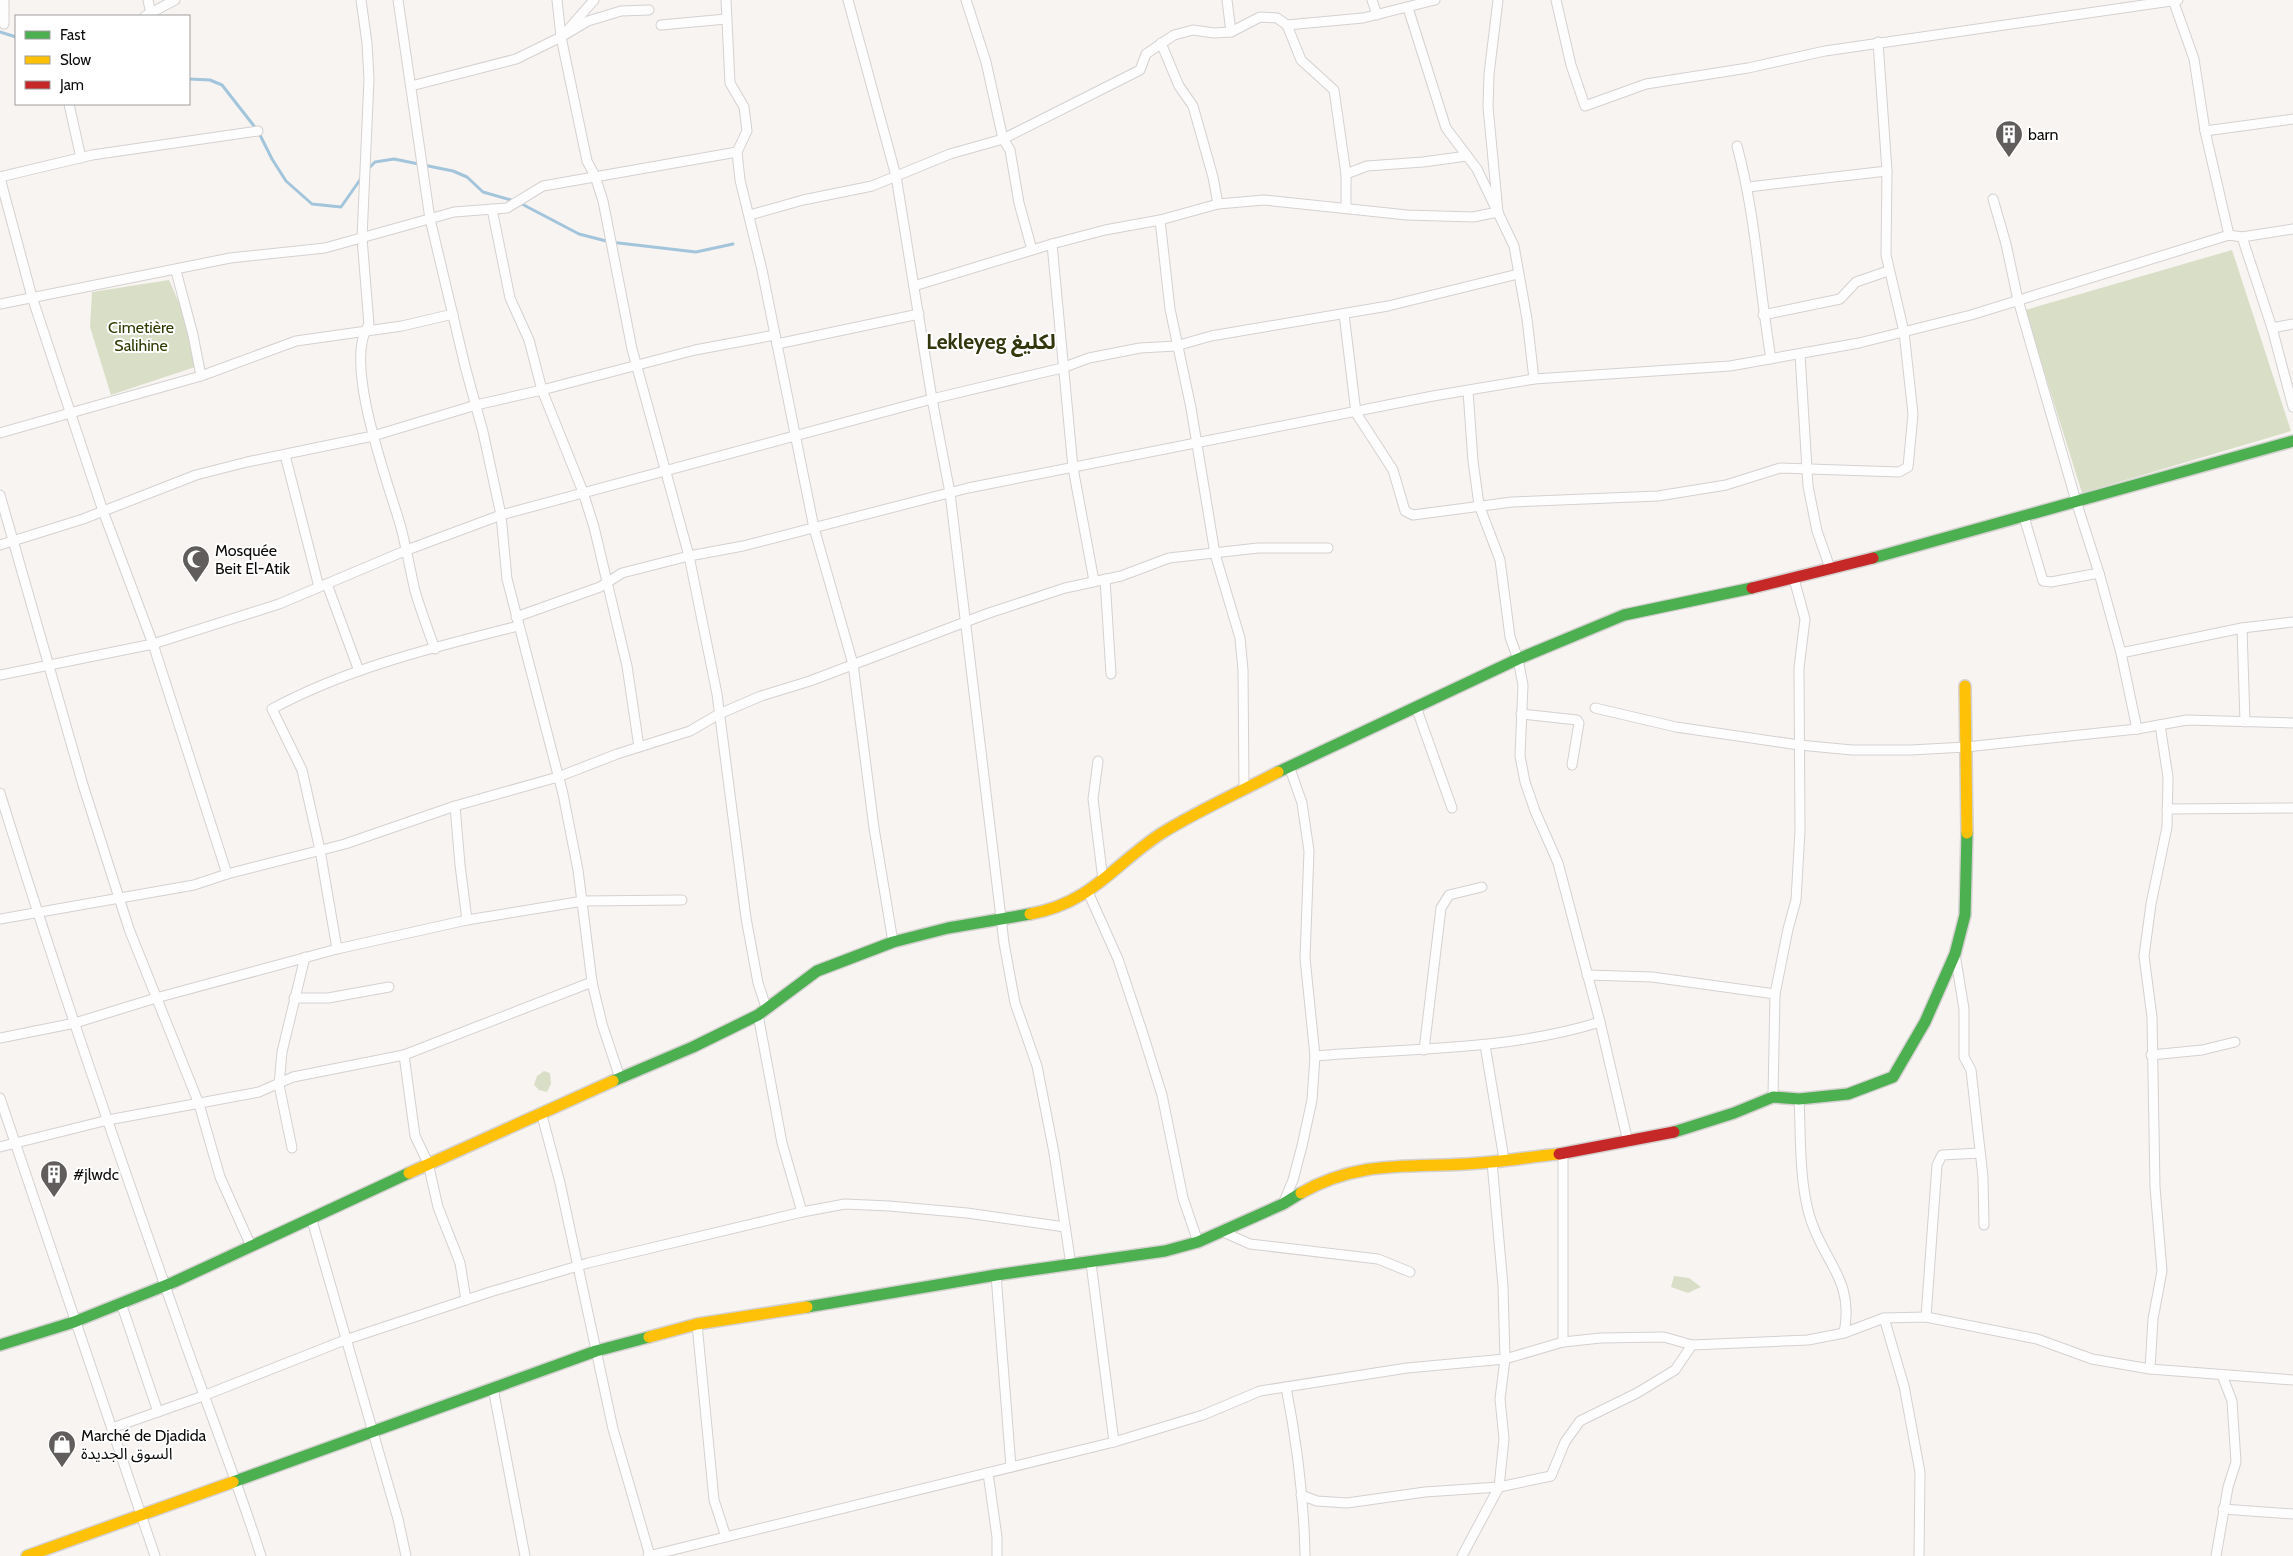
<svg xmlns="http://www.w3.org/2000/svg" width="2293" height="1556" viewBox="0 0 2293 1556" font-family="Cabin,'Noto Sans Arabic',sans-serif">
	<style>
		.green { fill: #d9dfc7 }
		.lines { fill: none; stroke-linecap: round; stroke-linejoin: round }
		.stream { stroke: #a3c5db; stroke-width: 3 }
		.street-casing { stroke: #d4d1d0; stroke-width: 11 }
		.fast-casing { stroke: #d4d1d0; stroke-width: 14 }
		.slow-casing { stroke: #d4d1d0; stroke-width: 14 }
		.jam-casing { stroke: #d4d1d0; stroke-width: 14 }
		.street { stroke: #fefdfd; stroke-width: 9 }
		.fast { stroke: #4caf50; stroke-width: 11 }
		.slow { stroke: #ffc107; stroke-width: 11 }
		.jam { stroke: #c62828; stroke-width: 11 }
		.labels { text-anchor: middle; stroke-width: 4; stroke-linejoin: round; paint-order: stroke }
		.poi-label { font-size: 16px; fill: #0e0c0b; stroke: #fff; text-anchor: start }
		.park-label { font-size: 16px; fill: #2d3900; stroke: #fff }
		.district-label { font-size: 21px; font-weight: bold; fill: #33370e; stroke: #fff }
	</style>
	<rect width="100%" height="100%" fill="#f8f4f2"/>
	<g class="green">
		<path d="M2232 250 2291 431 2082 493 2025 310Z"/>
		<path d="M169 280 183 312 195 367 111 395 90 327 92 292Z"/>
		<path d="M544 1071 550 1073 551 1084 547 1092 539 1090 534 1085 537 1076Z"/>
		<path d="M1674 1276 1689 1278 1701 1287 1688 1293 1671 1287Z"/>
	</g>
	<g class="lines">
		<g class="stream">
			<path d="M0 32 16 37"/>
			<path d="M189 79 210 80 222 85 258 131 272 159 286 181 312 204 341 207 362 177"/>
			<path d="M367 170 375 162 394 159 453 171 467 177 483 192 518 202 579 234 610 242 696 252 733 244"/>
		</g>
		<g class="street-casing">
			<g id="street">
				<path d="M148 0 151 14"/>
				<path d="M361 0 367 43 369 79 362 238 369 325C342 360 388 483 400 524 406 546 410 569 415 591 421 611 428 630 435 649"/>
				<path d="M398 0 430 219 465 366 483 432 501 515 507 579 563 794 578 870 592 982 602 1024 620 1078"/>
				<path d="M557 0 561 37 587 161 595 176 603 201 632 349 689 556 717 694 746 918 758 983 766 1007"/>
				<path d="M726 0 730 83 744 107 747 131 737 152 740 180 762 270 814 528 853 664 874 828 893 942"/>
				<path d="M848 0 896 176 932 399 950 493 1004 943 1015 1003 1037 1066 1054 1153 1071 1265"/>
				<path d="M966 0 986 62 1003 139 1010 150 1019 203 1032 250"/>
				<path d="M1227 0 1231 32"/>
				<path d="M1372 0 1377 15"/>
				<path d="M1556 0 1571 65 1585 106 1646 84 1748 68 1825 51 2178 0"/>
				<path d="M2173 0 2194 59 2205 131 2229 235"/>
				<path d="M1408 8 1446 128 1477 169 1514 246 1527 319 1534 379"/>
				<path d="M145 16 175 0"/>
				<path d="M4 24V0"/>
				<path d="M661 25 726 19"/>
				<path d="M1287 25 1363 18 1435 0"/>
				<path d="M566 32 594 0"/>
				<path d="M1161 43 1179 86 1193 106 1213 177 1218 204"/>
				<path d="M411 86 516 59 561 37 588 21 621 11 649 10"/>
				<path d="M69 104 81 158"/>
				<path d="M2205 131 2293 119"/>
				<path d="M1737 146C1756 216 1759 288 1771 359"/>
				<path d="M1346 174 1367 166 1423 162 1467 156"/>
				<path d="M0 177 92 155 258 131"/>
				<path d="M0 178 32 297 103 511 153 644 227 874"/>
				<path d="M1748 187 1887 171"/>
				<path d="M1993 199 2006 244 2018 300 2076 501 2099 573 2121 653 2137 729"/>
				<path d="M492 209 510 298 529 340 542 390 583 492 594 527 627 666 639 747"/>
				<path d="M750 215 803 200 872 186 950 154 1003 139 1140 70 1146 54 1174 35 1193 30 1214 33 1231 32 1260 17 1277 18 1287 25 1301 60 1334 90 1346 174V208"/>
				<path d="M1160 220 1170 309 1191 408 1215 554 1240 638 1243 670 1244 790"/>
				<path d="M2242 237 2272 328 2293 407"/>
				<path d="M1052 244 1073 468 1094 581"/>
				<path d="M176 271 193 335 201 376"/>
				<path d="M914 286 1052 244 1105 230 1160 220 1218 204 1264 200 1407 215 1473 217 1498 212 1488 107 1489 74 1498 0"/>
				<path d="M0 304 230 258 325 248 454 212 507 208 543 186 737 152"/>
				<path d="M1344 314 1356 413 1393 470 1405 511 1413 515 1512 502 1658 496 1726 485 1780 468 1899 472 1908 467 1913 414 1904 332 1886 255 1887 171 1878 42"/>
				<path d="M1763 315 1840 299 1856 282 1888 271"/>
				<path d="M2272 328 2293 324"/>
				<path d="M777 344 919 314"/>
				<path d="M1800 354 1808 486 1817 531 1830 568"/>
				<path d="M1468 391 1473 461 1479 505 1500 560 1510 637 1518 659 1523 685 1520 756 1525 782 1535 811 1558 863 1600 1022 1628 1142"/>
				<path d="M0 433 201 376 296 341 402 326 453 314"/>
				<path d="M285 455 319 587"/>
				<path d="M0 495 83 785 129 929 199 1104 220 1177 251 1246"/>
				<path d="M2024 517 2043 581 2051 582 2099 573"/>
				<path d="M0 545 83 519 196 475 247 462 373 436 476 405 542 390 695 350 775 335"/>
				<path d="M1105 579 1111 674"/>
				<path d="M327 584 359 671"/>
				<path d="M516 617 600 587 622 573 689 556 743 546 968 488 1433 396 1534 379 1730 366 1859 343 1971 315 2229 235 2242 237 2293 229"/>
				<path d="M2242 628 2245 722"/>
				<path d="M2121 653 2242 628 2293 622"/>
				<path d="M0 675 153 644 279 604 407 550 501 515 932 399 1062 368 1089 358 1140 348 1176 346 1211 336 1388 306 1518 274"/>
				<path d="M1416 707 1452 808"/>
				<path d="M1595 708 1676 727 1799 745 1852 750H1911L1966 747 2137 729 2187 720 2293 723"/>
				<path d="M1521 714 1577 720 1579 723 1572 765"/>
				<path d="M1098 761 1093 799 1103 880"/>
				<path d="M0 793C56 974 118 1152 181 1331 207 1406 237 1480 261 1556"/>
				<path d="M455 806 460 865 467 920"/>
				<path d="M2167 809 2293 808"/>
				<path d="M1088 892 1118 959 1142 1031 1162 1095 1183 1198 1198 1242"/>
				<path d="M0 919 194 885 227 874 345 844 455 806 558 777 617 754 690 731 719 714 761 696 810 681 989 613 1065 588 1121 576 1169 558 1258 548H1328"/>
				<path d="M337 949 320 850 302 770 272 709C347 668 435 647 518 626"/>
				<path d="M1955 954 1964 1009V1057L1971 1070 1983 1177 1984 1225"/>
				<path d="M1587 975 1652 977 1775 994"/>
				<path d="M294 998H328L389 987"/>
				<path d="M758 1015 782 1143 802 1212"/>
				<path d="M0 1038 75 1023 156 998 337 949 467 920 583 901 682 900"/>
				<path d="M1485 1045 1504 1159"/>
				<path d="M1424 1050 1441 908 1449 895 1482 887"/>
				<path d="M404 1055 415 1136 428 1163 438 1207 460 1263 466 1300"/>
				<path d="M2151 1055 2202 1050 2235 1042"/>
				<path d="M1315 1056C1410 1048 1507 1051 1600 1022"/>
				<path d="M1773 1097 1775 994 1788 929 1796 900 1800 831 1799 668 1805 619 1794 579"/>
				<path d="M0 1098 155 1556"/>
				<path d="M1799 1099C1801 1138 1799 1177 1809 1214 1822 1262 1855 1278 1844 1333"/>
				<path d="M541 1112 560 1183 613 1429 650 1556"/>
				<path d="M0 1147 108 1120 259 1092 293 1077 404 1055 592 982"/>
				<path d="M292 1148 279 1085 282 1052 305 957"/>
				<path d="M1563 1154V1342"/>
				<path d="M1283 1204 1293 1180 1302 1146 1312 1100 1315 1056 1305 958 1309 851 1302 803 1289 766"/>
				<path d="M311 1217 398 1519 406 1556"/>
				<path d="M1221 1231 1250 1244 1378 1259 1410 1272"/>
				<path d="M1091 1263 1114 1442"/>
				<path d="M996 1275 1011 1467"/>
				<path d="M121 1303 158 1412"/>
				<path d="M1926 1317 1937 1165 1942 1155 1980 1153"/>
				<path d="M1884 1318 1904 1386 1920 1472 1919 1556"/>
				<path d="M697 1324 714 1500 726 1537"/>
				<path d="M2150 1369 2153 1319 2162 1271 2155 1187 2152 1017 2144 956 2151 904 2167 827 2168 777 2160 725"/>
				<path d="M1286 1387C1297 1443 1304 1499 1305 1556"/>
				<path d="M493 1388 525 1556"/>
				<path d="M112 1428 203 1396 345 1340 490 1292 588 1263 802 1212 845 1204 889 1206 967 1213 1065 1227"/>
				<path d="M988 1473 997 1537V1556"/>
				<path d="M1301 1495 1317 1501 1347 1503 1425 1492 1499 1487 1551 1476 1565 1442 1580 1421 1637 1393 1675 1370 1692 1345"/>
				<path d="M2223 1509 2293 1514"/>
				<path d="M648 1556 1114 1442 1203 1415 1260 1391 1407 1368 1505 1359 1563 1342 1601 1338 1664 1337 1692 1345 1808 1340 1844 1333 1884 1318 1926 1317 2037 1339 2092 1359 2150 1369 2293 1380"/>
				<path d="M1462 1556 1499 1487 1504 1439 1500 1399 1505 1359 1503 1286 1492 1162"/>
				<path d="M2216 1556 2228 1487 2236 1462 2232 1401 2222 1375"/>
			</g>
		</g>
		<g class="fast-casing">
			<g id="fast">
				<path d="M1873 558 2293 441"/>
				<path d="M1278 772 1518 659 1624 615 1752 588"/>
				<path d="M613 1081 693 1047 758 1015 817 971 893 942 948 928 1030 914"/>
				<path d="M1674 1132 1734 1113 1773 1097 1799 1099 1848 1094 1893 1077 1925 1022 1955 954 1965 915 1967 833"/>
				<path d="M807 1307 996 1275 1165 1251 1198 1242 1283 1204 1301 1193"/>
				<path d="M0 1345 74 1322 174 1282 409 1173"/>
				<path d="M233 1482 596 1351 649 1337"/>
			</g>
		</g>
		<g class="slow-casing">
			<g id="slow">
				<path d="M1965 686 1967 833"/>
				<path d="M1030 914C1092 903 1114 864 1162 833 1199 810 1240 792 1278 772"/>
				<path d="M409 1173 613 1081"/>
				<path d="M1301 1193C1365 1156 1422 1170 1491 1162 1514 1160 1536 1156 1559 1154"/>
				<path d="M649 1337 697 1324 807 1307"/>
				<path d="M27 1556 233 1482"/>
			</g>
		</g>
		<g class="jam-casing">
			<g id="jam">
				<path d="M1752 588 1873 558"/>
				<path d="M1559 1154 1674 1132"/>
			</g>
		</g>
		<use href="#street" class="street"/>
		<use href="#fast" class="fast"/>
		<use href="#slow" class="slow"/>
		<use href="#jam" class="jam"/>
	</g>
	<defs>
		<g id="building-pin" transform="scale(1.4375)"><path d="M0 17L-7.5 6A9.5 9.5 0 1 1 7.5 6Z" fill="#605d5c" stroke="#fff"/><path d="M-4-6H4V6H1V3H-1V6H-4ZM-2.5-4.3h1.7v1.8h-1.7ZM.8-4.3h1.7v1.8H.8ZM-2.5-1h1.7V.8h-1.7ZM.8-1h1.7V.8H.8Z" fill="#fff"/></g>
		<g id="mosque-pin" transform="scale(1.4375)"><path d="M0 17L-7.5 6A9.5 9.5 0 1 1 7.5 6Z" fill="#605d5c" stroke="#fff"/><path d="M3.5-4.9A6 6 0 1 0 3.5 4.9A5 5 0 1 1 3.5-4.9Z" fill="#fff"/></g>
		<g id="shop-pin" transform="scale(1.4375)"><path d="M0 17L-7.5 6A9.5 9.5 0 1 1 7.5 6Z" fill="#605d5c" stroke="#fff"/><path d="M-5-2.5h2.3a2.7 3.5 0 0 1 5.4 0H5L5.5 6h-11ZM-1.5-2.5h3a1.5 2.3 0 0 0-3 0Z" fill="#fff"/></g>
	</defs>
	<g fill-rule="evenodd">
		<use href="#building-pin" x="2009" y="134"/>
		<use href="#mosque-pin" x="196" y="559"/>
		<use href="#building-pin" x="54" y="1174"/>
		<use href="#shop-pin" x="62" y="1444"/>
	</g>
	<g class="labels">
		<g class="poi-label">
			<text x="2028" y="140">barn</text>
			<text x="215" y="556">Mosquée<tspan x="215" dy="18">Beit El-Atik</tspan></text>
			<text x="73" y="1180">#jlwdc</text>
			<text x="81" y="1441">Marché de Djadida<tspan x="81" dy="18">السوق الجديدة</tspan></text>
		</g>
		<g class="park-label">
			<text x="141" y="333">Cimetière<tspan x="141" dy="18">Salihine</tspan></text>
		</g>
		<g class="district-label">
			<text x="991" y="349">Lekleyeg لكليغ</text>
		</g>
	</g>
	<rect x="15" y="15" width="175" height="90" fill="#ffffff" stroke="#9f9e9d"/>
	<rect x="25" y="31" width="25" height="8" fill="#4caf50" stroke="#9f9e9d"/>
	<text x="60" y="40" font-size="15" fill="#0e0c0b">Fast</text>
	<rect x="25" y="56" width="25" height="8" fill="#ffc107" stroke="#9f9e9d"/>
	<text x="60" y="65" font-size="15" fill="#0e0c0b">Slow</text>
	<rect x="25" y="81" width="25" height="8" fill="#c62828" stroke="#9f9e9d"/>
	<text x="60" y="90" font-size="15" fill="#0e0c0b">Jam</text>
</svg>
